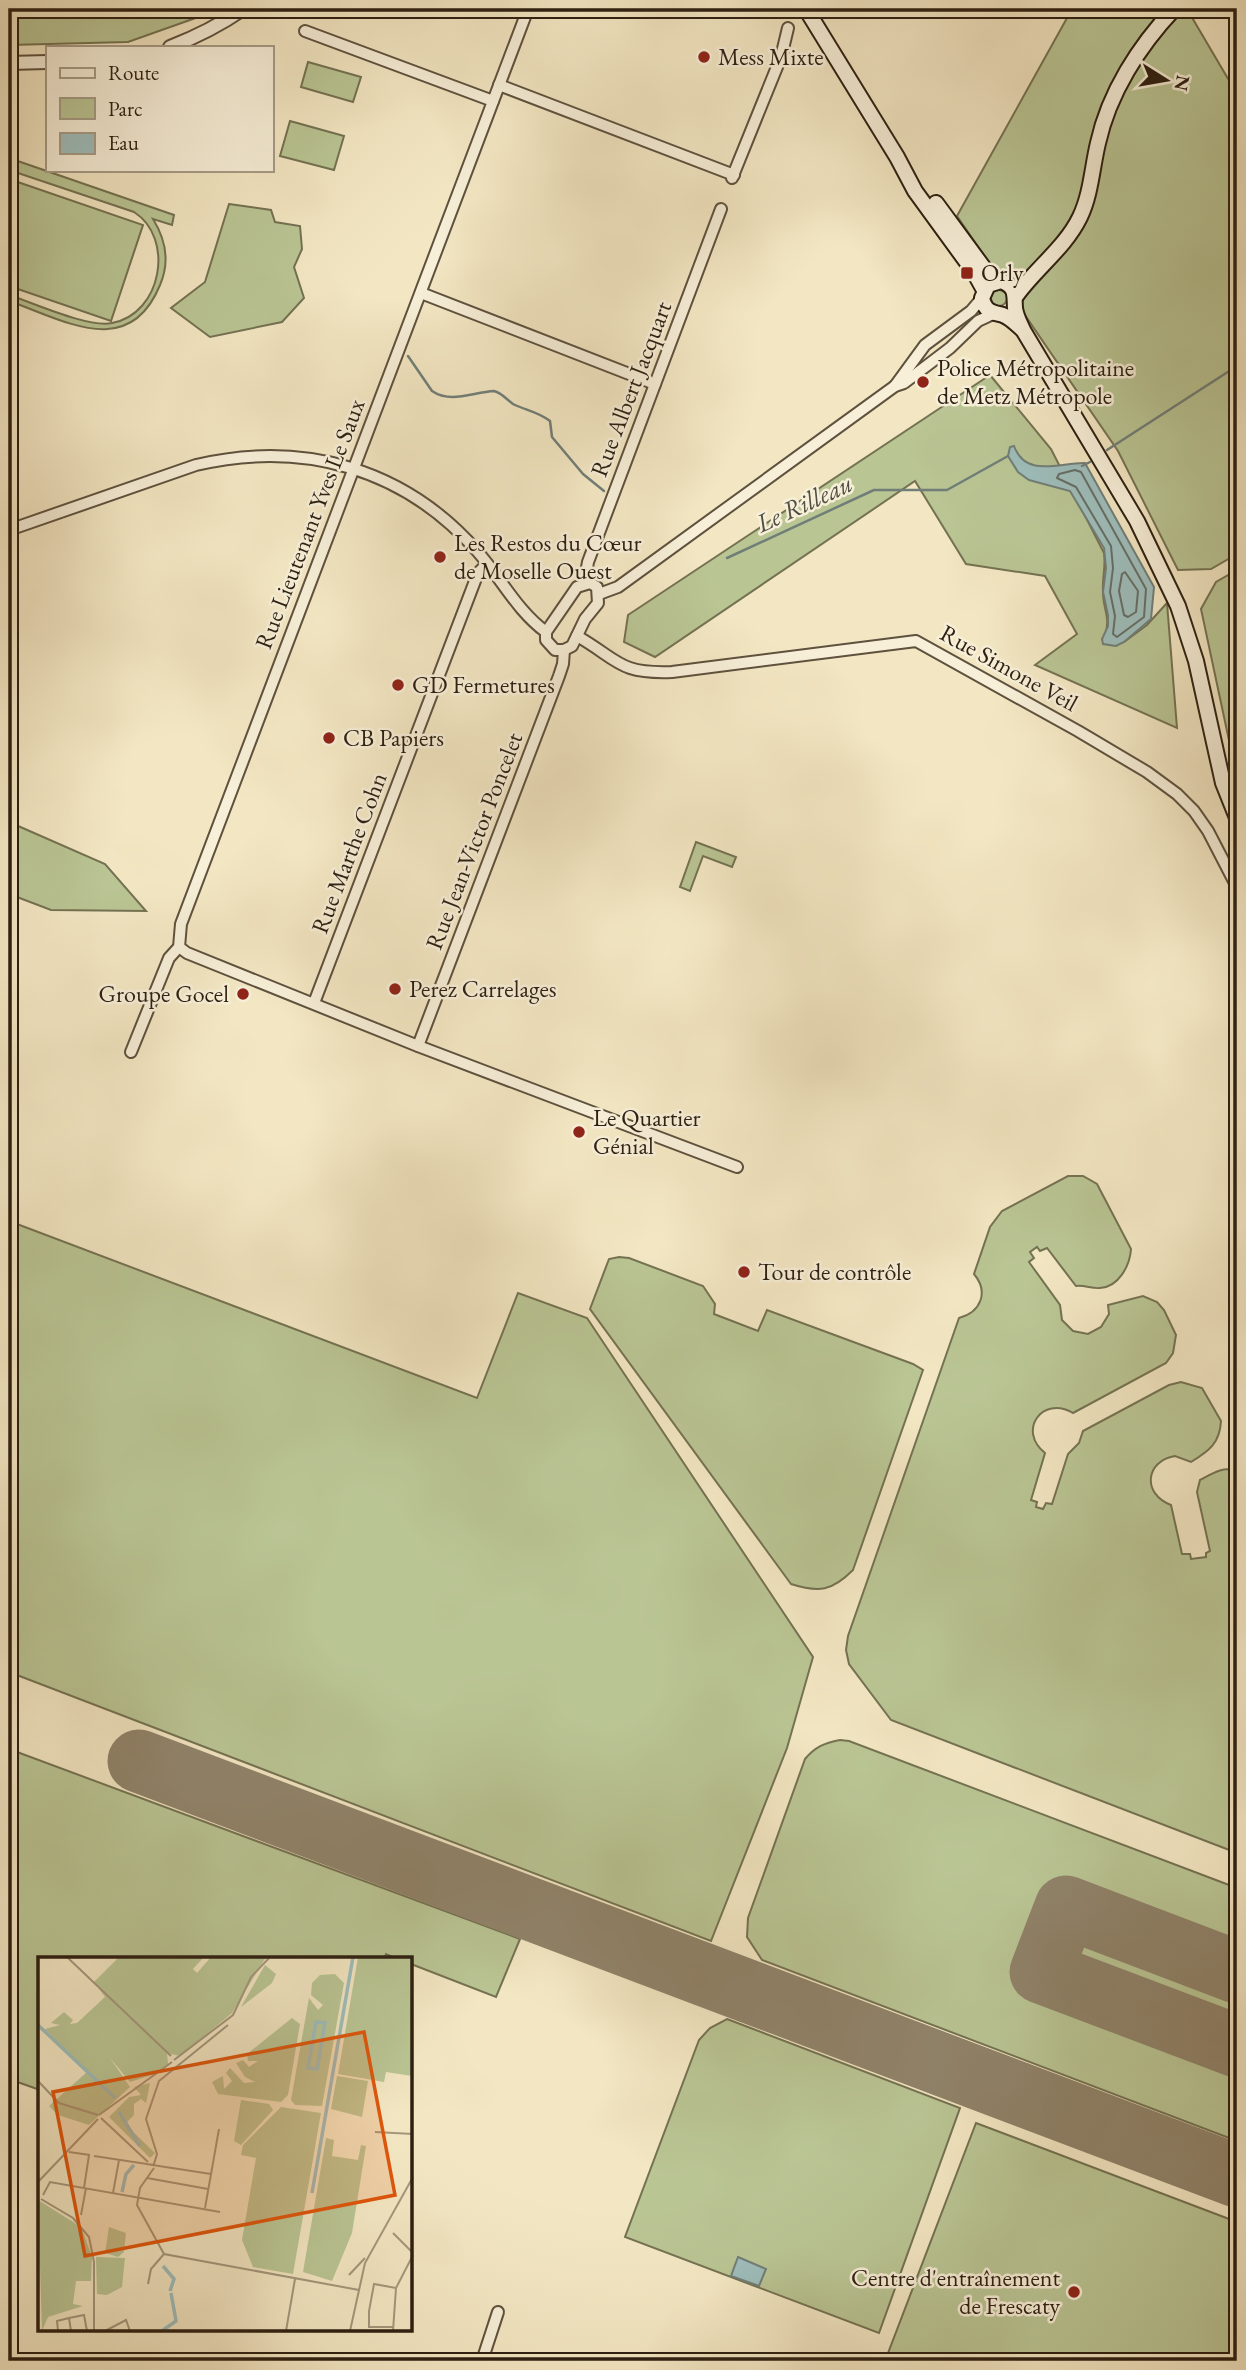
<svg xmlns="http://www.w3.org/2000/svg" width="1246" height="2370" viewBox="0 0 1246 2370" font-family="'EB Garamond',serif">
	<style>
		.green { fill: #bac594; stroke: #747252; stroke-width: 2 }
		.water { fill: #9ebebc; stroke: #717e78; stroke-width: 2 }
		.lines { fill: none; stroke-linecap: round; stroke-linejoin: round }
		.shore { stroke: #666e66; stroke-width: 2 }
		.stream { stroke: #717e78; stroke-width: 2.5 }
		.runway { stroke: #90836a; stroke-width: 63 }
		.minor-casing { stroke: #5e513e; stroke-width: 14 }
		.tertiary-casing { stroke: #5e513e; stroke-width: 16 }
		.secondary-casing { stroke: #2d1f11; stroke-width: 18 }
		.minor { stroke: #f7efd8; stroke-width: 10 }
		.tertiary { stroke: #f7efd8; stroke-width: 12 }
		.secondary { stroke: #f7efd8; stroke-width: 14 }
		.poi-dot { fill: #8f2418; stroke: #f7efd8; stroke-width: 2.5 }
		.labels { text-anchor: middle; stroke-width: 5; stroke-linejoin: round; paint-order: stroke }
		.poi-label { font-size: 24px; fill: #2d1f11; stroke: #f7efd8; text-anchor: start }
		.street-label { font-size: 24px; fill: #2d1f11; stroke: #f7efd8 }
		.water-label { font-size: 26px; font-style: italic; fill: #4f4f44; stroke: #f7efd8 }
		.inset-river { fill: none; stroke: #9ebebc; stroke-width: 3.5 }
		.inset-road { fill: none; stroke: #a4977c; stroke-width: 2 }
		.view { fill: #df560c; fill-opacity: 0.15; stroke: #df560c; stroke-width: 3.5 }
		.inset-edge { fill: none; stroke: #2d1f11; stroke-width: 3.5 }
	</style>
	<rect width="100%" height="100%" fill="#f3e7c3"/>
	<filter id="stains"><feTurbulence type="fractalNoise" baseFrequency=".00286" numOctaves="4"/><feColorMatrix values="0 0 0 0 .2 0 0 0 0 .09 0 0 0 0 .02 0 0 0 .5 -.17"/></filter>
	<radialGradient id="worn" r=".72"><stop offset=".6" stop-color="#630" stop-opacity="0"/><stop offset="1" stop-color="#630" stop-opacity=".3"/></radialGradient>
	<g class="green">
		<path d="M9 9H221L128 42 9 45Z"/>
		<path d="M1072 9H1187L1237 94V554L1211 569 1178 570 1118 451 957 216Z"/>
		<path d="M308 62 361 77 353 102 301 87Z"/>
		<path d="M290 121 344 136 334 170 280 156Z"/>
		<path d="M9 158 174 215 172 225 153 219C166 240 170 262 160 285 129 361 64 320 9 301V295C34 303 88 328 112 323 162 314 175 238 134 212L9 170Z"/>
		<path d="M9 179 143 225 111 321 9 286Z"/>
		<path d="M229 204 271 210 275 222 300 226 302 249 294 267 304 298 282 322 210 337 171 308 205 282Z"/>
		<circle cx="999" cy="298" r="8"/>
		<path d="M990 375 1051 449 1104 553C1106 568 1102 578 1103 592 1103 610 1111 616 1105 636L1124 642 1147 625 1167 603 1177 728 1035 665 1077 634 1045 576 966 564 915 481 655 657 624 642 628 615Z"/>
		<path d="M1237 570V778L1201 609 1216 582Z"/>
		<path d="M9 822 105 864 146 911 51 910 9 894Z"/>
		<path d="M696 842 736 857 732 867 703 856 690 891 680 887Z"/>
		<path d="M1068 1176H1083L1097 1184 1131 1249C1130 1265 1119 1287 1100 1288 1092 1289 1085 1285 1076 1286L1047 1248 1040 1251 1037 1247 1030 1252 1034 1258 1029 1262 1060 1305 1062 1320 1073 1331 1088 1334 1101 1327 1109 1314 1108 1305 1143 1296 1157 1302 1164 1310 1176 1335 1173 1353 1166 1363 1073 1413C1042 1395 1017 1431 1045 1453L1031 1500 1037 1502 1036 1507 1043 1509 1046 1503 1052 1504 1068 1454 1079 1443 1083 1431 1169 1385 1181 1382 1202 1388 1221 1421C1220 1443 1209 1451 1191 1462L1175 1456C1145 1461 1142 1494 1171 1505L1182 1554H1190L1191 1559 1206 1557V1553L1210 1551 1197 1492 1200 1480C1213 1473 1223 1466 1237 1471V1853L891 1720 849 1664 846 1650 848 1636 959 1318C981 1312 989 1292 974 1274L990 1227 1002 1211Z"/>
		<path d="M9 1221 477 1398 518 1293 587 1318 813 1657 787 1748 711 1941 9 1672Z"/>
		<path d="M619 1257 629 1258 703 1286 715 1304 714 1314 758 1331 767 1310 913 1364 923 1370 853 1570C832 1591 819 1593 791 1584L590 1309 609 1259Z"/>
		<path d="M840 1740 849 1741 1237 1888V2141L762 1960 747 1937 748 1918 805 1759C815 1747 824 1743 840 1740Z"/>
		<path d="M9 1749 520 1939 496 1997 411 1964V1959H397L386 1954 384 1959H40V2090L9 2079Z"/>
		<path d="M727 2019 960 2108 879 2333 625 2237 699 2040 710 2028Z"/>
		<path d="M976 2123 1237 2222V2361H885Z"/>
	</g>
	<g class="water">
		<path d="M1014 446C1026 479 1061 462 1085 463L1154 587 1151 619 1124 642 1116 646 1103 644 1102 639 1108 626V615L1103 592 1106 568 1104 548 1070 491 1029 480 1018 472 1008 456 1010 447Z"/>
		<path d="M738 2257 766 2269 759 2286 731 2276Z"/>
	</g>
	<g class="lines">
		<g class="shore">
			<path d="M1075 470 1081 472 1146 589 1144 617 1117 637 1113 634 1115 616 1110 592 1113 568 1111 546 1076 487 1057 478 1059 474Z"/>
			<path d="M1125 572 1138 591 1136 612 1128 617 1124 615 1119 591 1122 574Z"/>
		</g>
		<g class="stream">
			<path d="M408 356 432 391C451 404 473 392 494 391 502 393 506 399 513 404 525 410 539 412 550 421L552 437 583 474 604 491"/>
			<path d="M1107 450 1237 366"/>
			<path d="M1082 466 1090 462"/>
			<path d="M727 558 874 490H947L1008 456"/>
		</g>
		<g class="runway">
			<path d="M139 1761 1237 2176"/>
			<path d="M1237 1972 1066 1907 1041 1972 1237 2046"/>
		</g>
		<g class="minor-casing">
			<g id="minor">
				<path d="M305 31 493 101"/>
				<path d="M499 85 734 175"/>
				<path d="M732 178 781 57 788 28"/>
				<path d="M421 293 655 384"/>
				<path d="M895 386 925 345 971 311 982 298"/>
				<path d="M9 530 196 465C303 440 404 468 477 551 501 578 517 611 546 632"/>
				<path d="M590 583 597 587 598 603 585 619 572 646 564 650H555L546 640V632L577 587Z"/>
				<path d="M584 584 588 562 721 209"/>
				<path d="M599 594 618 587 895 386 904 383 950 348 978 321 993 314"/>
				<path d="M577 636C619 660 618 674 672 672L916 641 1078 731 1147 772 1177 794 1194 811 1208 831 1237 887"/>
				<path d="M179 947 187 953 418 1046 737 1167"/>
				<path d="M314 1003 478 573 487 564"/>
				<path d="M418 1046 559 676 563 664 564 650"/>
				<path d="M131 1052 169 958 179 947 181 924 528 9"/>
				<path d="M482 2361 498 2312"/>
			</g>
		</g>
		<g class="tertiary-casing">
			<g id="tertiary">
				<path d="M170 47C196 37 220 25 243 9"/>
				<path d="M9 63 47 62"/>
			</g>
		</g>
		<g class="secondary-casing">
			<g id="secondary">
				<path d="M806 9 897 157 915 191 974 272 984 290"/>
				<path d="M936 203 986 271 997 281"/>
				<path d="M1016 296C1036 268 1065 248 1080 217 1091 194 1092 168 1098 143 1109 93 1139 46 1174 9"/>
				<path d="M1023 330C1017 325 1011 318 1003 315 992 312 985 312 982 298L988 285 1001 281C1017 287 1014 295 1015 308 1016 316 1020 323 1023 330L1137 521 1178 606 1196 661 1223 783 1237 818"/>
			</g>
		</g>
		<use href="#minor" class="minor"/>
		<use href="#tertiary" class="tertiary"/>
		<use href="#secondary" class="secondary"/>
	</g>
	<g class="poi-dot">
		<circle cx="704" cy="57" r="7"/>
		<rect x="960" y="266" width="14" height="14" rx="3.5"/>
		<circle cx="923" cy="382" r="7"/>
		<circle cx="440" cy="557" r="7"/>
		<circle cx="398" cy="685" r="7"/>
		<circle cx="329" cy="738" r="7"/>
		<circle cx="395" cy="989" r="7"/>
		<circle cx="243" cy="994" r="7"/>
		<circle cx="579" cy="1132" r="7"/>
		<circle cx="744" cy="1272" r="7"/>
		<circle cx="1074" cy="2292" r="7"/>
	</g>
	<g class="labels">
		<g class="poi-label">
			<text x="718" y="65">Mess Mixte</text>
			<text x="981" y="281">Orly</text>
			<text x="937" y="376">Police Métropolitaine<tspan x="937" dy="28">de Metz Métropole</tspan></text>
			<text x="454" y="551">Les Restos du Cœur<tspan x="454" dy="28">de Moselle Ouest</tspan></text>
			<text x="412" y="693">GD Fermetures</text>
			<text x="343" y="746">CB Papiers</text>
			<text x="409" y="997">Perez Carrelages</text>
			<text x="229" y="1002" text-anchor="end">Groupe Gocel</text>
			<text x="593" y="1126">Le Quartier<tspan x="593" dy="28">Génial</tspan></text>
			<text x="758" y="1280">Tour de contrôle</text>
			<text x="1060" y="2286" text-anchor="end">Centre d'entraînement<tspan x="1060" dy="28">de Frescaty</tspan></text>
		</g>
		<g class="street-label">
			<text transform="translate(631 389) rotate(-69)" y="8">Rue Albert Jacquart</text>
			<text transform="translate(310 524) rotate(-69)" y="8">Rue Lieutenant Yves Le Saux</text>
			<text transform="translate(1009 668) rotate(29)" y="8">Rue Simone Veil</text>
			<text transform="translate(474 841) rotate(-69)" y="8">Rue Jean-Victor Poncelet</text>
			<text transform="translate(349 853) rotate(-69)" y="8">Rue Marthe Cohn</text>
		</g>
		<g class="water-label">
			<text transform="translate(804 503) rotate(-25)" y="9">Le Rilleau</text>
		</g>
	</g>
	<g transform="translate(38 1957)">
		<rect width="374" height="374" fill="#f3e7c3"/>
		<path d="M81 0H166L155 12 159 16 173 0H228L194 56 142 99 129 96 130 107 117 117 92 125 72 101 92 130 51 168 20 158 11 149 49 115 7 72 22 68 13 66 26 55 35 63 32 67 39 66 67 40 56 25ZM320 0H374V119L348 115 346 125 300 117ZM227 8 238 17 234 26 203 50ZM297 17 306 26 284 149 257 148 253 143 271 41 280 53 285 48 273 38 274 26 282 18ZM254 61 262 67 250 138 243 145 180 137 174 125 185 119 186 132 194 124 188 116 192 111 206 126 217 125 207 120 198 106 205 103 211 110 220 104H210L209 97ZM299 119 330 124 324 160 293 152ZM112 126 108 146 103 142 96 147V158L87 167 117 196 112 201 71 160 91 140 103 138 96 130ZM203 143 231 147 235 153 203 188 196 184ZM243 150 283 156 255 317 215 310 204 283 218 201 203 198 205 188ZM288 181 296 183 294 199 320 203 323 188 328 189 314 276 294 324 265 315ZM0 243 43 270 54 300 53 324H38L35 347 45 349 10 360 4 374ZM71 270 88 276 86 295 80 300 67 296ZM58 300 87 301 84 330 69 338 59 337Z" fill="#bac594"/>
		<path class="inset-river" d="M278 65 287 66 279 112 270 111ZM0 68 77 141M81 155 102 189M84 235 88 217 96 208M274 236 315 0M125 309 136 322 132 334M124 374 138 364 133 336"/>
		<path class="inset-road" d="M29 0 133 99M136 103 195 58 213 20 232 0M0 124 21 146 60 158M61 158 134 105M63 161 110 205M337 175 375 177M31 195 52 198M56 199 109 207M116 207 119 197 108 162 121 124 190 68M117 208 108 207 173 217M116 211 102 231 99 248 126 297 321 333M109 221 170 232M0 225 60 162M46 231 51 198M75 236 81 203M5 238 12 225 182 255M3 242 35 261 51 280 56 305V374M167 251 181 172M43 258 48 231M355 276 375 296M0 307V358M311 318 327 301M110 327 113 312 126 297M31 361 46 358 49 374M355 370H331V354L336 327 358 331M20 374 19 364 31 361 33 374M67 374 88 363 92 374M248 374 257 322M312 374 327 306 375 220M355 374 358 331 375 298"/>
		<path class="view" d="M326 75 357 238 47 299 15 135Z"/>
		<rect width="374" height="374" class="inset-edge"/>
	</g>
	<rect width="1246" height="2370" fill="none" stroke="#f3e7c3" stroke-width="35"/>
	<rect x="10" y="10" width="1225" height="2349" fill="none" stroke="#2d1f11" stroke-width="3.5"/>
	<rect x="18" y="18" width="1211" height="2335" fill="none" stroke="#2d1f11" stroke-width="2"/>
	<rect x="46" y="46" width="228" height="126" fill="#f7efd8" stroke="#a69c88" stroke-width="2"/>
	<rect x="60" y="68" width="35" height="10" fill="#f7efd8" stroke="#a69c88" stroke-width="2"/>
	<text x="108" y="80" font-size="21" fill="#2d1f11">Route</text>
	<rect x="60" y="98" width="35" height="21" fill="#bac594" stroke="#a69c88" stroke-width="2"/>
	<text x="108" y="116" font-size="21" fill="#2d1f11">Parc</text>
	<rect x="60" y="133" width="35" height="21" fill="#9ebebc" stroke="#a69c88" stroke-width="2"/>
	<text x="108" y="150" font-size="21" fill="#2d1f11">Eau</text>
	<g transform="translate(1166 80) rotate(101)" stroke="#f7efd8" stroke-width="5" paint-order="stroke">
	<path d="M0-5L12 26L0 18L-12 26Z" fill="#2d1f11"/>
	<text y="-10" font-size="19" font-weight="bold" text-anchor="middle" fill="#2d1f11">N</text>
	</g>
	<rect width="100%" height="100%" filter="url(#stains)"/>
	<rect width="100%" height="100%" fill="url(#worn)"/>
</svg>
